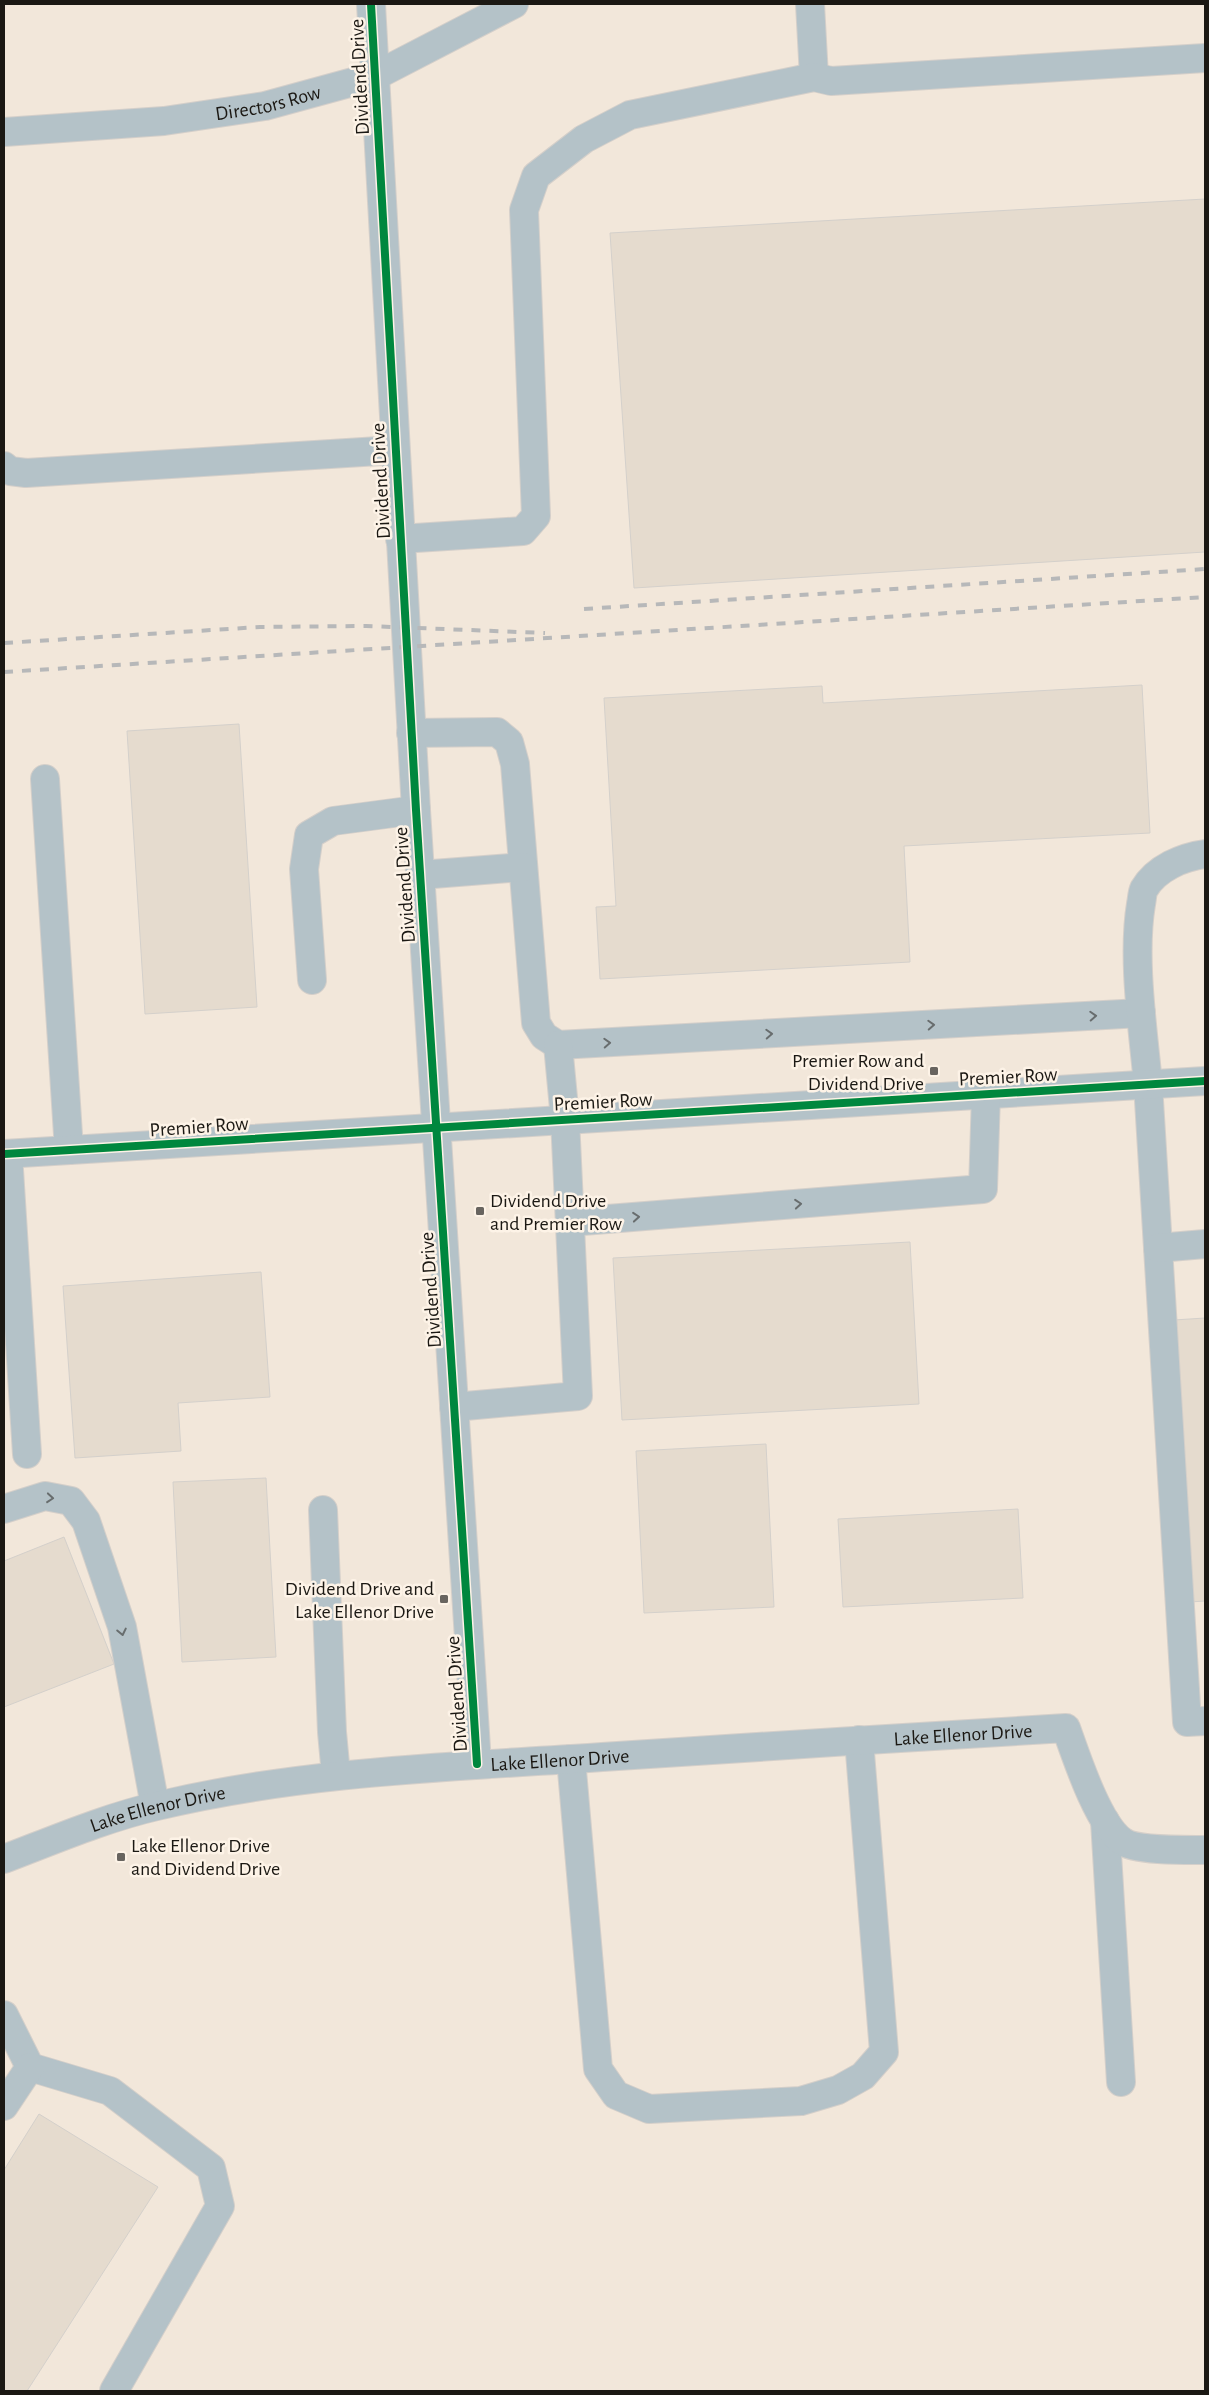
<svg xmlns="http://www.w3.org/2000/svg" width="1209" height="2395" viewBox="0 0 1209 2395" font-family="'Alegreya Sans',sans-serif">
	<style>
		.built { fill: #f2e7da }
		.building { fill: #e5dbce; stroke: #d4d0cb }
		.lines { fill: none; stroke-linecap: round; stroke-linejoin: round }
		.minor-casing { stroke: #d4cfca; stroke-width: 30 }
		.minor { stroke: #b4c2c8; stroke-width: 28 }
		.rail { stroke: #b7b8b9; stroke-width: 4; stroke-dasharray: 9 9; stroke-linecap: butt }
		.cycleway-casing { stroke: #fdf3e7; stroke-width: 11 }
		.cycleway { stroke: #00873e; stroke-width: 8 }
		.oneway { stroke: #686d6e }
		.poi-dot { fill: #68645f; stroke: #fdf3e7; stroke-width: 2 }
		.labels { text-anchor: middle; stroke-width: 5; stroke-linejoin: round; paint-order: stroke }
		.street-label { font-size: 20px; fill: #1b1813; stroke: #fdf3e7 }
		.poi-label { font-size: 20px; fill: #1b1813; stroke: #fdf3e7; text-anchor: end }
	</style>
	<rect width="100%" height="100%" fill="#f8f2ec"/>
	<rect class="built" x="4" y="4" width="1201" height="2387"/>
	<g class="building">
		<path d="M1205 199V552L634 588 610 233Z"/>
		<path d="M1142 685 1150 833 904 846 910 962 600 979 596 907 616 906 604 698 822 686 823 703Z"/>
		<path d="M239 724 257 1007 145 1014 127 731Z"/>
		<path d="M910 1242 919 1404 622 1420 613 1258Z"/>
		<path d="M261 1272 270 1397 178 1403 181 1451 75 1458 63 1286Z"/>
		<path d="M1205 1318V1601L1190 1602 1174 1320Z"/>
		<path d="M766 1444 774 1607 644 1613 636 1451Z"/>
		<path d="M266 1478 276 1657 182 1662 173 1482Z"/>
		<path d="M1018 1509 1023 1598 843 1607 838 1519Z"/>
		<path d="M64 1537 114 1664 4 1707V1561Z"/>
		<path d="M39 2114 158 2187 27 2391H4V2170Z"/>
	</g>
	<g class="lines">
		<g class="minor-casing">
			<g id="minor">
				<path d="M371 4 416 810 477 1764"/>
				<path d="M810 4 814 77"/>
				<path id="s1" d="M4 132 164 121 265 106 375 76 514 4"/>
				<path d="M4 466 10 471 26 473 395 450"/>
				<path d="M400 539 523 531 536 516 524 210 536 176 584 139 630 115 814 77 831 81 1205 58"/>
				<path d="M411 733 497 732 509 742 515 764 536 1023 544 1036 558 1045 1141 1013"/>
				<path d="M45 779 69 1150"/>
				<path d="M1205 854C1183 857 1156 868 1144 889 1142 893 1142 900 1141 904 1132 958 1143 1029 1148 1084L1187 1722 1205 1721"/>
				<path d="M420 875 523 867"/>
				<path d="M312 980 304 869 309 835 333 821 416 810"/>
				<path d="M4 1154 1205 1081"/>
				<path d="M8 1154 27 1454"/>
				<path d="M570 1222 983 1189 986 1094"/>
				<path d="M1158 1248 1205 1244"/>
				<path d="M454 1407 578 1396 565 1119 558 1045"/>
				<path d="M4 1509 45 1496 71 1501 86 1521 122 1627 155 1806"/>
				<path d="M323 1510 332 1732 336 1775"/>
				<path d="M571 1759 598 2069 616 2095 649 2109 801 2101 838 2090 863 2076 884 2052 859 1740"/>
				<path d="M1105 1821 1121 2082"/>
				<path id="s2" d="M4 1859C54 1840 105 1818 157 1806 303 1771 453 1767 602 1757 757 1747 911 1737 1066 1728 1076 1756 1098 1824 1122 1841 1135 1851 1188 1850 1205 1850"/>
				<path d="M4 2015 30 2067 110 2091 211 2168 220 2206 114 2391"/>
				<path d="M4 2106 30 2067"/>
			</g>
		</g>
		<use href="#minor" class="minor"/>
		<g class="rail">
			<path d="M584 609 1205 569"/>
			<path d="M4 643 260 627 366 626 545 633"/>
			<path d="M4 672 1205 597"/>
		</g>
		<g class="cycleway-casing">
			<g id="cycleway">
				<path d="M371 4 416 810 477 1764"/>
				<path d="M4 1154 1205 1081"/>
			</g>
		</g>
		<use href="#cycleway" class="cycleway"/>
	</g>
	<defs><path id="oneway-chevron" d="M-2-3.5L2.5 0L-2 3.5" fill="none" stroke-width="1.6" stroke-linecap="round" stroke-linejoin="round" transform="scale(1.25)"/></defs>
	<g class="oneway">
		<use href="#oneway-chevron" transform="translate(1093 1016) rotate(-3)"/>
		<use href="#oneway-chevron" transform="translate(931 1025) rotate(-3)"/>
		<use href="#oneway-chevron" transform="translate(769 1034) rotate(-3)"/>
		<use href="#oneway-chevron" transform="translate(607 1043) rotate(-3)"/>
		<use href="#oneway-chevron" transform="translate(798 1204) rotate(-5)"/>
		<use href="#oneway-chevron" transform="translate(636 1217) rotate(-5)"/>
		<use href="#oneway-chevron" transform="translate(50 1498) rotate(5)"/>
		<use href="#oneway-chevron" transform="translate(122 1632) rotate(78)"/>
	</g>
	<g class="poi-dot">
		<rect x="929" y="1066" width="10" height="10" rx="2.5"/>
		<rect x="475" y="1206" width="10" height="10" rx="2.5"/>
		<rect x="439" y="1594" width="10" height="10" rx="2.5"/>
		<rect x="116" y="1852" width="10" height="10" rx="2.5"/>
	</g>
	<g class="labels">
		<g class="street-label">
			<text transform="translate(359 77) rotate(-93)" y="7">Dividend Drive</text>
			<text dy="7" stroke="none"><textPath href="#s1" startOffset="266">Directors Row</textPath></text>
			<text transform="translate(380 481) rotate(-93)" y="7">Dividend Drive</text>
			<text transform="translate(404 885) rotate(-94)" y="7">Dividend Drive</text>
			<text transform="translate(1008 1076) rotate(-3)" y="7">Premier Row</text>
			<text transform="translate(603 1101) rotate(-3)" y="7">Premier Row</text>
			<text transform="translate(199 1126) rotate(-4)" y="7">Premier Row</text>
			<text transform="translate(430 1290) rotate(-94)" y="7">Dividend Drive</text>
			<text transform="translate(456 1694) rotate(-94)" y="7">Dividend Drive</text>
			<text dy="7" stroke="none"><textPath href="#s2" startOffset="972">Lake Ellenor Drive</textPath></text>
			<text dy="7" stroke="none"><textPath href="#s2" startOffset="568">Lake Ellenor Drive</textPath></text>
			<text dy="7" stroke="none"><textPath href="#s2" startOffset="162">Lake Ellenor Drive</textPath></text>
		</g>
		<g class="poi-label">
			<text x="924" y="1067">Premier Row and<tspan x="924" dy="23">Dividend Drive</tspan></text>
			<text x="490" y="1207" text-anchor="start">Dividend Drive<tspan x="490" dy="23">and Premier Row</tspan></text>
			<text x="434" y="1595">Dividend Drive and<tspan x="434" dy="23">Lake Ellenor Drive</tspan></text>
			<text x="131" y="1852" text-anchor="start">Lake Ellenor Drive<tspan x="131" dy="23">and Dividend Drive</tspan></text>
		</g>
	</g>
	<rect width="1209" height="2395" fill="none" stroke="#1b1813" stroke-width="10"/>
</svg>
